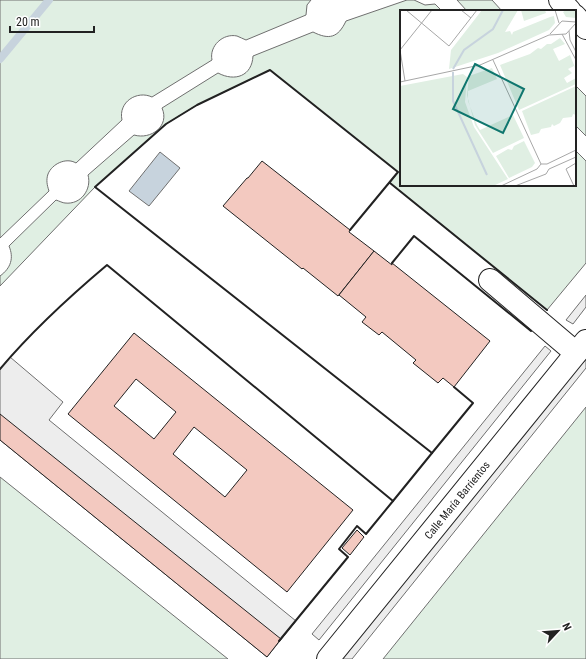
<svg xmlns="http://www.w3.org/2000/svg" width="586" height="659" viewBox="0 0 586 659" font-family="'Roboto Condensed',sans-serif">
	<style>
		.green { fill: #e0efe3; stroke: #6f6f6f }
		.parking { fill: #ededed; stroke: #6f6f6f }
		.water { fill: #c7d3dd; stroke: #6f6f6f }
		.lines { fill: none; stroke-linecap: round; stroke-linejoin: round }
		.stream { stroke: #c7d3dd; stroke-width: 8 }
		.building { fill: #f3c9c0; stroke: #222; fill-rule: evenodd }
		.minor-casing { stroke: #222; stroke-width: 24 }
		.major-casing { stroke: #222; stroke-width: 24 }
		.minor { stroke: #fff; stroke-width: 22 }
		.major { stroke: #fff; stroke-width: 22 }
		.wall { stroke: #222; stroke-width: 2 }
		.labels { text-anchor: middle; stroke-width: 3; stroke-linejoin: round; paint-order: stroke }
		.street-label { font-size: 11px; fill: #222; stroke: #fff }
		.inset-river { fill: none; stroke: #c7d3dd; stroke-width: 2 }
		.inset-road { fill: none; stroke: #a7a7a7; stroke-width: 1 }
		.view { fill: #0f766e; fill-opacity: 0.15; stroke: #0f766e; stroke-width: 2 }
		.inset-edge { fill: none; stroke: #222; stroke-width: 2 }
	</style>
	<rect width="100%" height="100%" fill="#fff"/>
	<g class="green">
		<path d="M0 0H311L307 5 306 15 246 40C243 39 240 37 237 36 223 33 209 46 212 60L152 97C137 90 118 102 122 120L76 163C66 157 52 164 48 174 46 180 47 185 49 191L0 238Z"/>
		<path d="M407 0H414L425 5 435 4 442 11H401V185H575V150L586 161V263L547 310 390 183 398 172 270 70 197 105 166 124 95 187 0 286V276C11 268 14 258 9 246L56 200C59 201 63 203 65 203 81 205 92 189 88 175L134 135C151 140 170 126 162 108L218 73C235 82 252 76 253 56L313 32C329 40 338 38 346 21Z"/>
		<path d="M457 0H492L502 11H467Z"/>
		<path d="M575 85 586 96V136L575 125Z"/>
		<path d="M586 407V659H383Z"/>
		<path d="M0 477 228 659H0Z"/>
	</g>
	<g class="parking">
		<path d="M586 295V307L573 324 566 320Z"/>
		<path d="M545 346 551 351 319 640 312 634Z"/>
		<path d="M586 352V368L352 659H341Z"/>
		<path d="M10 357 63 402 49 420 296 621 267 657 0 440V369Z"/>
	</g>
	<path class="water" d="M160 152 180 168 149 206 129 191Z"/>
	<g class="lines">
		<path class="stream" d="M0 59 49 0"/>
	</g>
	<g class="building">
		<path d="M262 161 350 230 349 232 374 251 338 296 303 268 302 269 223 206 247 178H248Z"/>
		<path d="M374 251 392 265V263L490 341 454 387 443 378 438 383 413 363 416 360 382 332 379 335 362 322 366 317 339 295Z"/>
		<path d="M134 333 353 510 287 592 68 414ZM136 379 176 412 154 439 114 406ZM194 427 247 470 225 497 173 454Z"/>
		<path d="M0 414 281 639 267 657 0 440Z"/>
		<path d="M357 530 364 537 350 555 342 548Z"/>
	</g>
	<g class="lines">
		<g class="minor-casing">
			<g id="minor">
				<path d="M490 280 576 353"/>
				<path d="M328 659 586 341"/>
			</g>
		</g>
		<g class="major-casing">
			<g id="major">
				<path d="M560 0 570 11"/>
				<path d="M575 16 586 28"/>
			</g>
		</g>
		<use href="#minor" class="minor"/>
		<use href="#major" class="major"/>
		<g class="wall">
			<path d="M390 183 547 310"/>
			<path d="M350 230 398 172 270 70 197 105 166 124 95 187 432 453 473 403 454 387"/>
			<path d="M392 263 414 236 531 331"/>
			<path d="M0 369C32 331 69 297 107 265L393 501 366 534 357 526 339 549 348 557 279 641"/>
			<path d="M393 501 432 453"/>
		</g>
	</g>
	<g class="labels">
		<g class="street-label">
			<text transform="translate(457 500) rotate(-51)" y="4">Calle María Barrientos</text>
		</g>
	</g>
	<g transform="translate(400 10)">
		<rect width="176" height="176" fill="#fff"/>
		<path d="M82 0H118L105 22 110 21 112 25 113 22 150 7 154 6 155 13 149 20 98 43 49 59 51 40ZM121 0H145L146 3 124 11ZM166 0H176V8L166 7 163 2ZM160 28 165 34 153 39 159 51 170 45 176 60 174 56 168 59 172 63 164 68 167 73 176 68V74L119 100 100 55 130 44 138 38 141 39 147 34H151ZM92 58 97 69 68 81V91L77 115 80 120 113 105 124 128 93 143 75 115 67 85 69 66ZM63 64 67 67 65 92 74 117 108 169 93 176 0 175V76ZM176 76V105L173 104 172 107 163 108 160 113 154 116 152 114 151 117 141 119 139 123 131 125 122 101ZM124 131 135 153 132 157 109 168 96 146 108 139 112 140 114 136Z" fill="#e0efe3"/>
		<path class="inset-river" d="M53 59 64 40 93 19 103 0M53 62V91L87 165"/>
		<path class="inset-road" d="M6 0 49 36 77 0M61 0 71 8M155 0 159 13M169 21 170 30 176 42M150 24 162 11 176 12M162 24 176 50M93 50 141 154M5 71 0 40 32 0M0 72 80 55 149 25 166 24 176 13M137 159 141 154H147L176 140M101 176 137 159M115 176 146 164 149 159 176 147M174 176 166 159 176 153"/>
		<path class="view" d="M75 54 124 79 103 123 53 99Z"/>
		<rect width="176" height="176" class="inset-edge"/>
	</g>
	<g transform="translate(558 631) rotate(64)" stroke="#ffffff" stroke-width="3" paint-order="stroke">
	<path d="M0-3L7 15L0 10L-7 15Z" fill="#222222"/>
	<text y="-6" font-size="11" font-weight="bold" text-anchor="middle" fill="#222222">N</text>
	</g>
	<path d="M10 26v6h84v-6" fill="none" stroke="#222222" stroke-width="2"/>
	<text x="16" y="26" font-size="12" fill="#222222" stroke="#ffffff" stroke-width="3" paint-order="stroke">20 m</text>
</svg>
